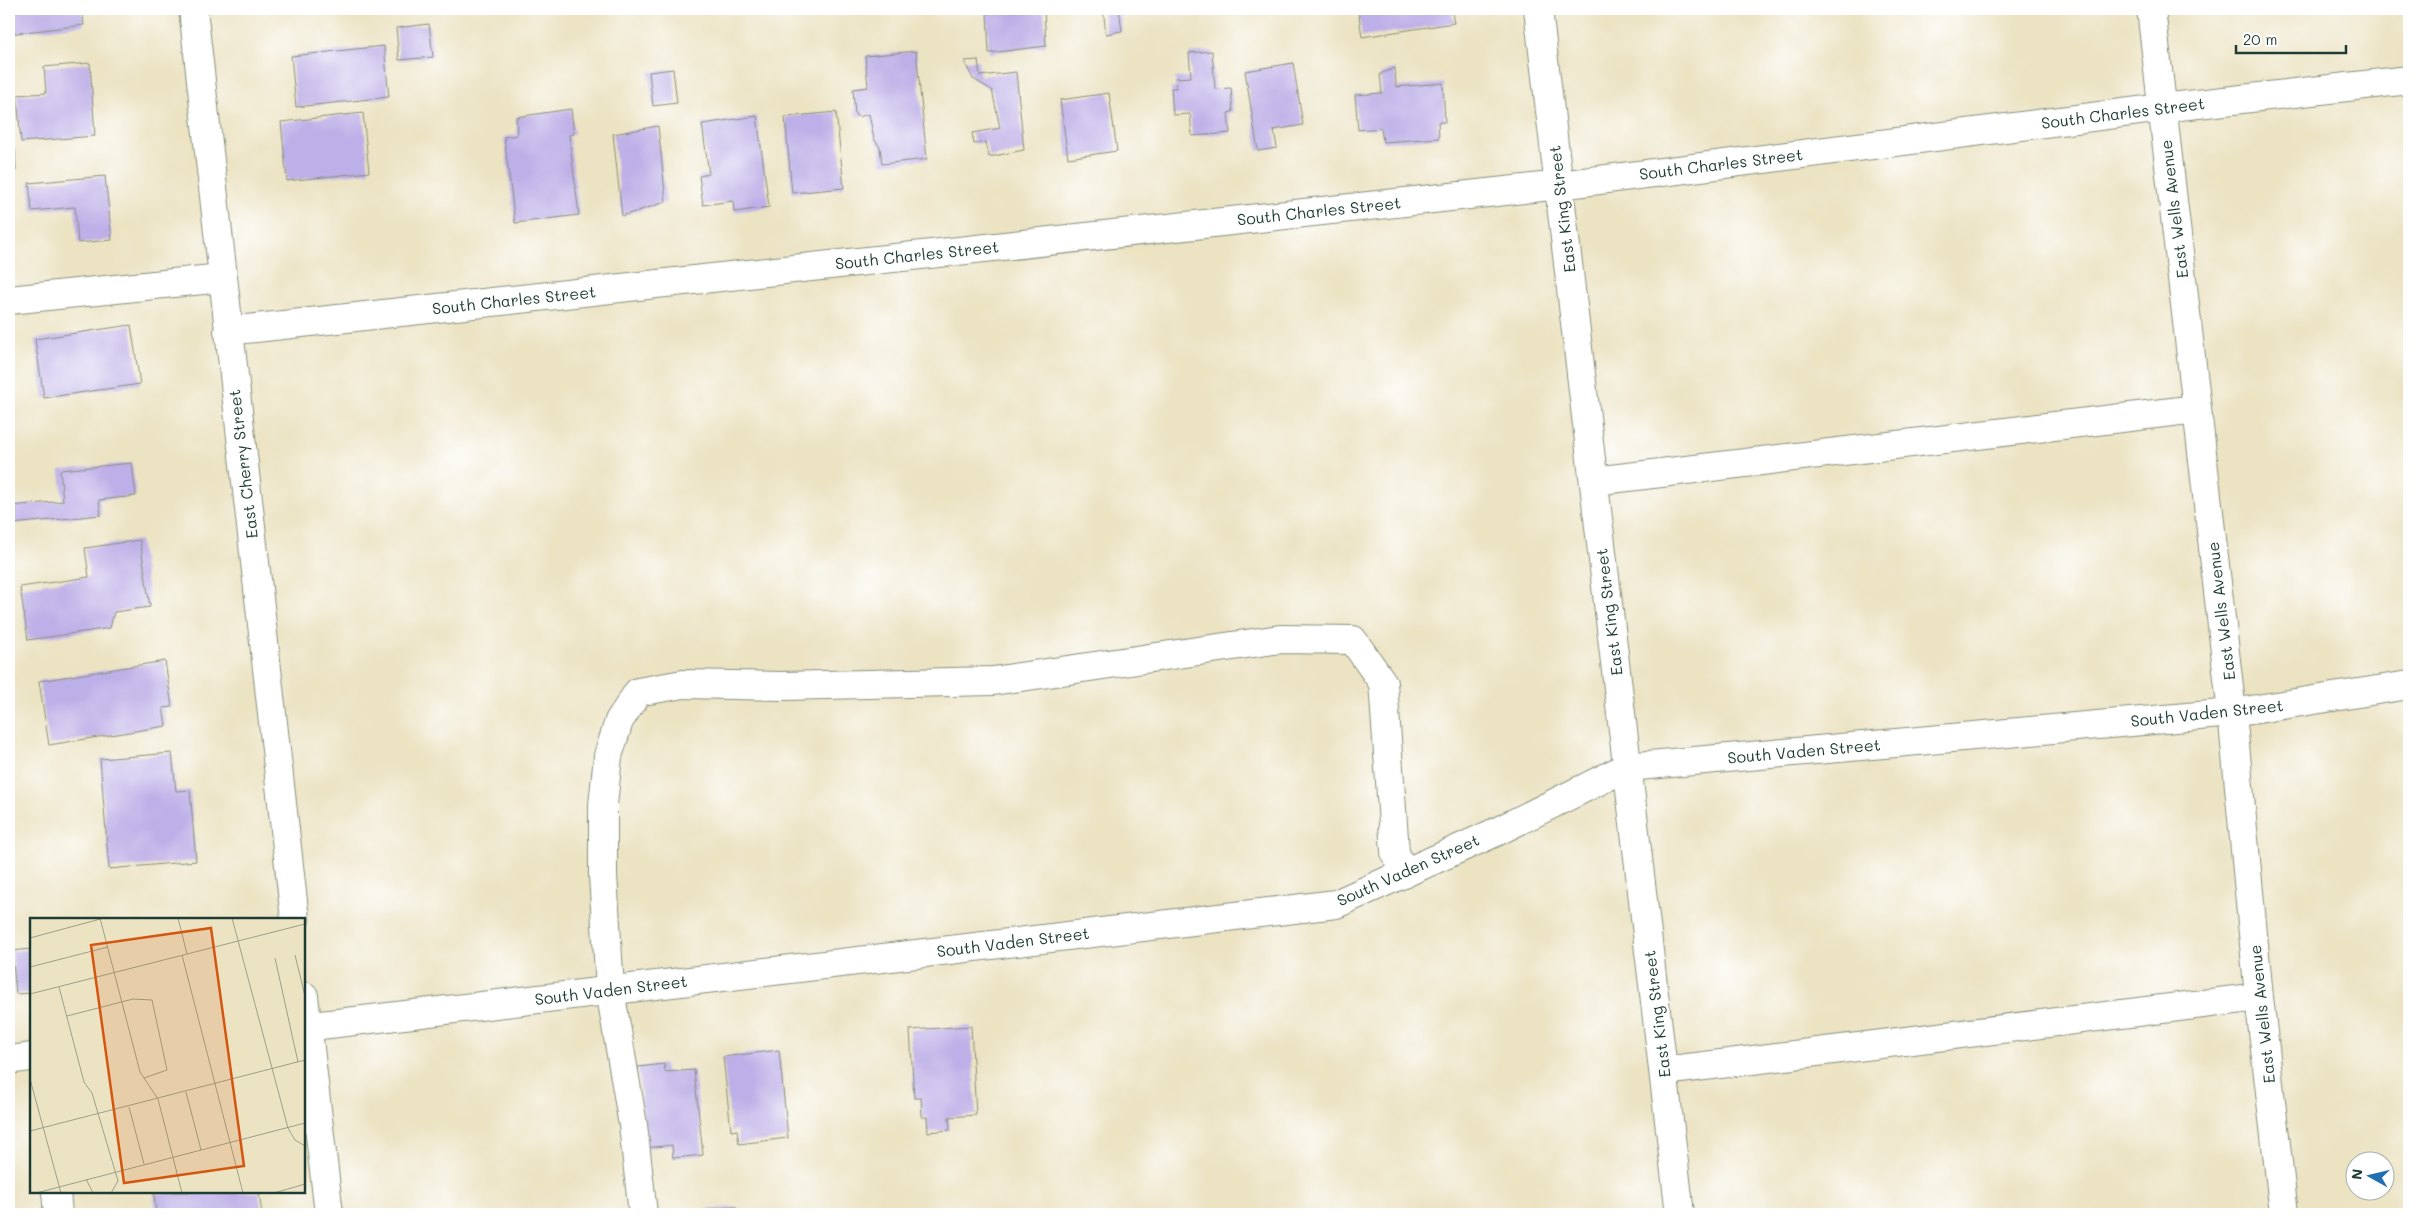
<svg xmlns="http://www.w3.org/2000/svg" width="2418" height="1223" viewBox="0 0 2418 1223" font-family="Mali,sans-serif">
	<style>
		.building { fill: #bdafe7 }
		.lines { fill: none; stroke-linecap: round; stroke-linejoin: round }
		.minor-casing { stroke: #86907c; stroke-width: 30 }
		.minor { stroke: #fff; stroke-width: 28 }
		.labels { text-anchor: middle; stroke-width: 4.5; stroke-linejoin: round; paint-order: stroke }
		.street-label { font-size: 16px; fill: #1f3d34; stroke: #fff }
		.inset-road { fill: none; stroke: #9aa18a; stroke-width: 1 }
		.view { fill: #d45610; fill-opacity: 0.15; stroke: #d45610; stroke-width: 2.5 }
		.inset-edge { fill: none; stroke: #1f3d34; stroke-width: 2.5 }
	</style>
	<rect width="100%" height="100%" fill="#fff"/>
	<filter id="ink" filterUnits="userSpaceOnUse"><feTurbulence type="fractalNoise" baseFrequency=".02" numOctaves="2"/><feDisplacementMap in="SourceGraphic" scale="10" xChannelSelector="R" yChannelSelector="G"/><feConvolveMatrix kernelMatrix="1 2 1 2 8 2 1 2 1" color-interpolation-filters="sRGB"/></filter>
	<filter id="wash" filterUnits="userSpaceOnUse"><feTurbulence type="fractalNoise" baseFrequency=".0096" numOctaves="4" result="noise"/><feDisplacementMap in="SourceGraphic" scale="20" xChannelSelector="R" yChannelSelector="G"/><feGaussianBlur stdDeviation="1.12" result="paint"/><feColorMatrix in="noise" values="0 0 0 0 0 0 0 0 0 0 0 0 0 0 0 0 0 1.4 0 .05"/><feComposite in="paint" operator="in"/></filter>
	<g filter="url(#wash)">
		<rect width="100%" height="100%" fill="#ece3c3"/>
		<g id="blocks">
			<g class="building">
				<path d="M9 9H82L84 25 9 34Z"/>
				<path d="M1044 9 1046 46 989 53 987 13Z"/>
				<path d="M1103 9H1119L1122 31 1106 34Z"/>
				<path d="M1358 9H1451L1454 23 1362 37Z"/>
				<path d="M429 24 433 57 399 60 396 28Z"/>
				<path d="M384 46 389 97 296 107 291 56Z"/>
				<path d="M916 51 927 159 882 164 880 147 874 139 869 114 859 117 855 115 853 89 868 87 865 56Z"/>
				<path d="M1212 51 1215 89 1231 88 1233 112 1228 113 1230 133 1192 136 1190 114 1173 115 1171 88H1176L1175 78 1191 77 1189 53Z"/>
				<path d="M978 60 980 76 1016 72 1024 150 989 157 986 142 974 144 972 133 1000 128 992 90 973 79 964 61Z"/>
				<path d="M90 63 95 136 21 142 17 95 46 93 44 67Z"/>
				<path d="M1293 63 1303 125 1274 130 1277 148 1258 151 1245 71Z"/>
				<path d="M1395 68 1396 87 1443 83 1445 122H1438L1439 138 1383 142 1381 128 1358 130 1355 95 1382 93 1380 74Z"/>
				<path d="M673 69 677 103 653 106 649 72Z"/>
				<path d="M1109 93 1117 151 1068 158 1060 100Z"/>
				<path d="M571 109 574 134 569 135 579 215 515 223 504 137 517 135 516 117Z"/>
				<path d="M836 112 844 188 792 193 785 117Z"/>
				<path d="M363 113 369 172 287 181 281 122Z"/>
				<path d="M757 116 769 207 734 212 733 201 703 205 699 176 709 174 702 124Z"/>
				<path d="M658 126 666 202 622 216 613 134Z"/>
				<path d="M9 150H15L16 171 9 172Z"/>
				<path d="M105 176 112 240 78 243 75 207 32 211 29 183Z"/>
				<path d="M131 325 140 384 44 398 35 339Z"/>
				<path d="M132 463 136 496 99 500 101 515 12 524 11 506 63 501 60 470Z"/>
				<path d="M140 540 150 607 114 612 110 628 28 640 20 587 89 577 85 548Z"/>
				<path d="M165 661 172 707 163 708 166 726 49 745 39 681Z"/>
				<path d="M172 753 176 791 190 790 196 861 109 869 100 759Z"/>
				<path d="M31 949V993L16 994 12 951Z"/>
				<path d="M971 1026 976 1115 949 1117 950 1130 928 1132 927 1117H922L921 1098H914L910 1030Z"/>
				<path d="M779 1050 788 1138 739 1144 737 1130 731 1131 723 1057Z"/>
				<path d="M664 1064 665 1072 694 1070 703 1155 673 1158 672 1145 646 1148 638 1067Z"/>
				<path d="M174 1192H259L262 1214H156L154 1194Z"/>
				<path d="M736 1207 737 1214H688L687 1212Z"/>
			</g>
		</g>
	</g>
	<g filter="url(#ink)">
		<use href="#blocks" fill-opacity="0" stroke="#86907c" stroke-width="1"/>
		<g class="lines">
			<g class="minor-casing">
				<g id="minor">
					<path d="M193 9 295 919"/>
					<path d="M1538 9 1680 1214"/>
					<path d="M2151 9 2232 713 2259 997 2284 1214"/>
					<path d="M9 300 222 278"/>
					<path d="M228 331 1560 185 2162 108 2409 80"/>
					<path d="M1594 481 2197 409"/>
					<path d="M304 996 329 1214"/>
					<path d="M304 1027 1336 904 1496 832 1627 767 2232 713 2409 685"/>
					<path d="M9 1060 31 1057"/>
					<path d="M1664 1071 2259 997"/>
					<path d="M56 1192 58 1214"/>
					<path d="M643 1214 633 1125 610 990 603 875V805L608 756 619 721 638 692 683 684 783 686 993 681 1280 639 1353 640 1383 683 1395 852 1404 874"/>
				</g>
			</g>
			<use href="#minor" class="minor"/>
		</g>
	</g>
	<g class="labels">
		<g class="street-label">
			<text transform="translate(2123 113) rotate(-7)" y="6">South Charles Street</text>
			<text transform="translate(1721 164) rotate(-7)" y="6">South Charles Street</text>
			<text transform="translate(1562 209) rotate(-97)" y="6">East King Street</text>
			<text transform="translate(2174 209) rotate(-97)" y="6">East Wells Avenue</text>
			<text transform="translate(1319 211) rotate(-6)" y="6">South Charles Street</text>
			<text transform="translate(917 255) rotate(-6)" y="6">South Charles Street</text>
			<text transform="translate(514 300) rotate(-6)" y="6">South Charles Street</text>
			<text transform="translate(243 464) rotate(-97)" y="6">East Cherry Street</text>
			<text transform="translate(2221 611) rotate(-97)" y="6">East Wells Avenue</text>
			<text transform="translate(1609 612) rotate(-97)" y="6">East King Street</text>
			<text transform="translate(2207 713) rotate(-6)" y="6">South Vaden Street</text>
			<text transform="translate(1804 751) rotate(-5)" y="6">South Vaden Street</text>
			<text transform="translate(1408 870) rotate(-24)" y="6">South Vaden Street</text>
			<text transform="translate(1013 942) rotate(-7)" y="6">South Vaden Street</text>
			<text transform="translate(611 990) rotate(-7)" y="6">South Vaden Street</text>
			<text transform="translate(1657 1014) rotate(-97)" y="6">East King Street</text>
			<text transform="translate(2262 1014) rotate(-96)" y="6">East Wells Avenue</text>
		</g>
	</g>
	<g transform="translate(30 918)">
		<rect width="275" height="275" fill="#ece3c3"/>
		<path class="inset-road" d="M70 0 110 154 128 181 152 275M148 0 157 36M202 0 258 210 265 222 275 228M0 20 74 0M152 37 213 275M265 37 275 78M245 40 268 144M0 49 78 29M29 69 54 164 62 175 88 263 81 275M0 76 275 6M37 98 103 81 122 82 137 152 114 160M0 161 31 275M156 174 171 232M99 189 114 246M0 213 275 142M56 261 63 275M6 275 275 205M244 275 275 266"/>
		<path class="view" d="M181 10 214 248 94 265 61 27Z"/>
		<rect width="275" height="275" class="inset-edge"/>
	</g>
	<rect width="2418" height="1223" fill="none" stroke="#fff" stroke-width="30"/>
	<g transform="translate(2370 1176) rotate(278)"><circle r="24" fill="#ffffff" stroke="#a5b1ae"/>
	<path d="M0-4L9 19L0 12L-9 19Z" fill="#1f6fb2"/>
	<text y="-8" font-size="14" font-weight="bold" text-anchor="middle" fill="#1f3d34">N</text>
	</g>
	<path d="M2236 45v8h110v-8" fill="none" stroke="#1f3d34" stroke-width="2.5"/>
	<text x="2243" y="45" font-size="15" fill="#1f3d34" stroke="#ffffff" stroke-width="4" paint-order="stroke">20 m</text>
</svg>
